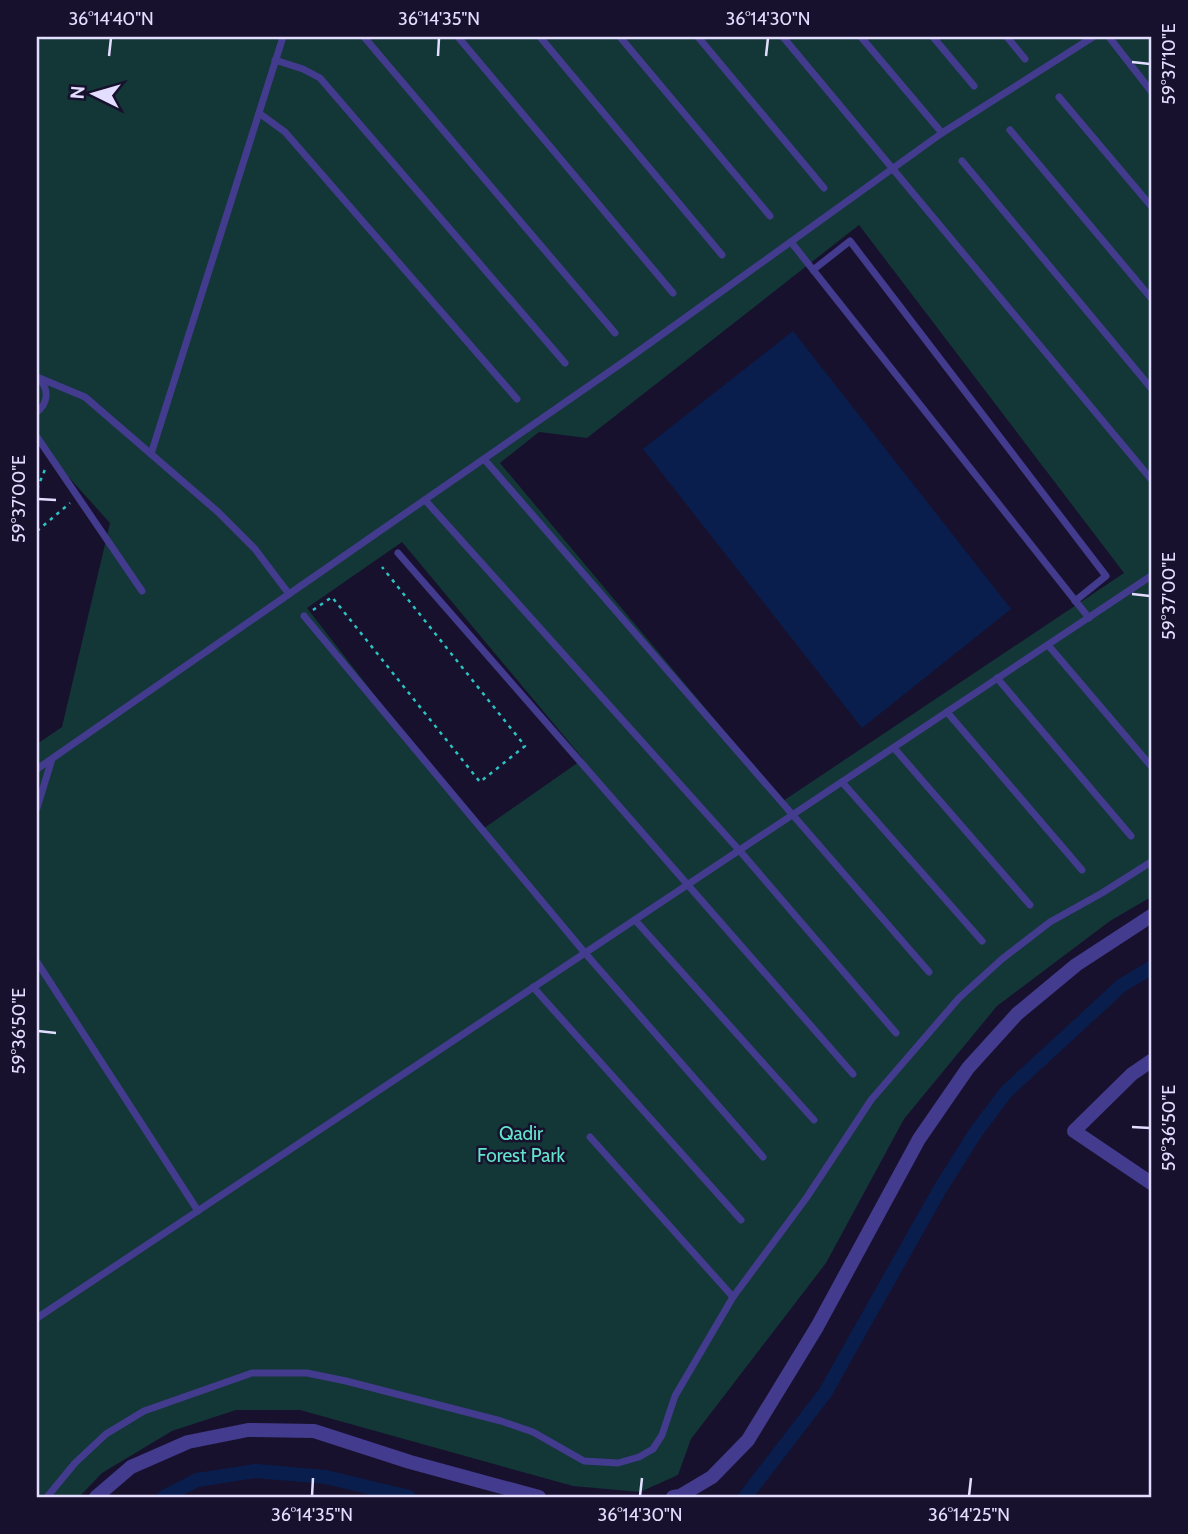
<svg xmlns="http://www.w3.org/2000/svg" width="1188" height="1534" viewBox="0 0 1188 1534" font-family="Cabin,sans-serif">
	<style>
		.green { fill: #133637; fill-rule: evenodd }
		.water { fill: #091e4d }
		.lines { fill: none; stroke-linecap: round; stroke-linejoin: round }
		.canal { stroke: #091e4d; stroke-width: 14 }
		.path { stroke: #2dc2c2; stroke-width: 2.5; stroke-dasharray: 3.5 5; stroke-linecap: butt }
		.service { stroke: #433b8d; stroke-width: 7 }
		.minor { stroke: #433b8d; stroke-width: 14 }
		.ticks { fill: none; stroke: #e3ddff; stroke-width: 2.5 }
		.labels { text-anchor: middle; stroke-width: 5; stroke-linejoin: round; paint-order: stroke }
		.park-label { font-size: 19px; fill: #63e5cd; stroke: #17112d }
		.neatline { fill: none; stroke: #e3ddff; stroke-width: 2.5 }
		.ticks-label { font-size: 18px; text-anchor: middle; fill: #e3ddff }
	</style>
	<rect width="100%" height="100%" fill="#17112d"/>
	<path class="green" d="M44 37H1151V897L1110 921 997 1006 904 1119 826 1263 691 1439 678 1475 640 1492 573 1486 300 1410H236L172 1431 102 1473 79 1497H37V744L62 727 110 523 37 442V42ZM859 225 1124 573 783 801 500 463 539 432 587 438ZM402 542 583 759 480 831 307 608Z"/>
	<path class="water" d="M793 331 1011 609 862 728 643 449Z"/>
	<g class="lines">
		<g class="canal">
			<path d="M164 1497 197 1480 256 1471 326 1477 409 1497"/>
			<path d="M745 1497 825 1393 940 1189 976 1132 1006 1092 1122 985 1151 968"/>
		</g>
		<g class="path">
			<path d="M37 489 46 467"/>
			<path d="M37 531 70 503"/>
			<path d="M313 610 332 597 480 782 525 746 382 567"/>
		</g>
		<g class="service">
			<path d="M364 37 615 333"/>
			<path d="M458 37 673 293"/>
			<path d="M540 37 722 255"/>
			<path d="M620 37 770 216"/>
			<path d="M698 37 824 188"/>
			<path d="M783 37 1151 479"/>
			<path d="M861 37 942 133"/>
			<path d="M933 37 974 86"/>
			<path d="M1007 37 1025 59"/>
			<path d="M1109 37 1151 91"/>
			<path d="M275 60 303 69 320 78 565 363"/>
			<path d="M1059 97 1151 206"/>
			<path d="M259 113 285 132 517 399"/>
			<path d="M1010 130 1151 298"/>
			<path d="M962 161 1151 388"/>
			<path d="M791 242 1089 618"/>
			<path d="M813 270 850 241 1106 576 1075 601"/>
			<path d="M37 377 85 397 151 454 218 512 255 549 289 594"/>
			<path d="M37 412C47 404 50 391 40 380"/>
			<path d="M37 437 142 591"/>
			<path d="M151 454 283 37"/>
			<path d="M484 459 929 972"/>
			<path d="M425 500 739 850 896 1033"/>
			<path d="M398 553 853 1074"/>
			<path d="M304 616 585 953 763 1157"/>
			<path d="M1048 645 1151 766"/>
			<path d="M997 678 1131 836"/>
			<path d="M947 712 1082 870"/>
			<path d="M894 748 1030 905"/>
			<path d="M37 769 632 356 942 133 1093 37"/>
			<path d="M842 782 982 941"/>
			<path d="M37 808 52 759"/>
			<path d="M635 920 814 1120"/>
			<path d="M37 962 198 1211"/>
			<path d="M533 987 741 1220"/>
			<path d="M590 1137 733 1297"/>
			<path d="M37 1318 1151 576"/>
			<path d="M47 1497 75 1463 106 1434 144 1411 252 1373H307L346 1381 501 1421 533 1432 584 1461 618 1463 639 1457 653 1449 662 1435 675 1396 733 1297 807 1197 871 1100 959 998 1002 959 1050 922 1102 893 1151 862"/>
		</g>
		<g class="minor">
			<path d="M1151 1061 1132 1074 1074 1131 1151 1183"/>
			<path d="M96 1497 131 1467 188 1442 248 1430 314 1431 410 1462 539 1497"/>
			<path d="M673 1497 680 1496 712 1477 748 1440 817 1327 919 1139 968 1068 1017 1014 1076 965 1151 916"/>
		</g>
	</g>
	<path class="ticks" d="M109 56 111 38M438 56 439 38M766 56 768 38M1132 62 1150 64M38 499 56 500M1132 594 1150 596M38 1031 56 1033M1132 1127 1150 1128M312 1496 313 1478M640 1496 642 1478M969 1496 971 1478"/>
	<g class="labels">
		<g class="park-label">
			<text x="521" y="1140">Qadir<tspan x="521" dy="22">Forest Park</tspan></text>
		</g>
	</g>
	<rect width="1188" height="1534" fill="none" stroke="#17112d" stroke-width="77"/>
	<g transform="translate(94 94) rotate(275)" stroke="#17112d" stroke-width="5" paint-order="stroke">
	<path d="M0-5L12 26L0 18L-12 26Z" fill="#e3ddff"/>
	<text y="-10" font-size="19" font-weight="bold" text-anchor="middle" fill="#e3ddff">N</text>
	</g>
	<rect x="38" y="38" width="1112" height="1458" class="neatline"/>
	<g class="ticks-label">
		<text x="111" y="25">36°14'40"N</text>
		<text x="439" y="25">36°14'35"N</text>
		<text x="768" y="25">36°14'30"N</text>
		<text transform="translate(1169 64) rotate(-90)" y="6">59°37'10"E</text>
		<text transform="translate(19 499) rotate(-90)" y="6">59°37'00"E</text>
		<text transform="translate(1169 596) rotate(-90)" y="6">59°37'00"E</text>
		<text transform="translate(19 1031) rotate(-90)" y="6">59°36'50"E</text>
		<text transform="translate(1169 1128) rotate(-90)" y="6">59°36'50"E</text>
		<text x="312" y="1521">36°14'35"N</text>
		<text x="640" y="1521">36°14'30"N</text>
		<text x="969" y="1521">36°14'25"N</text>
	</g>
</svg>
